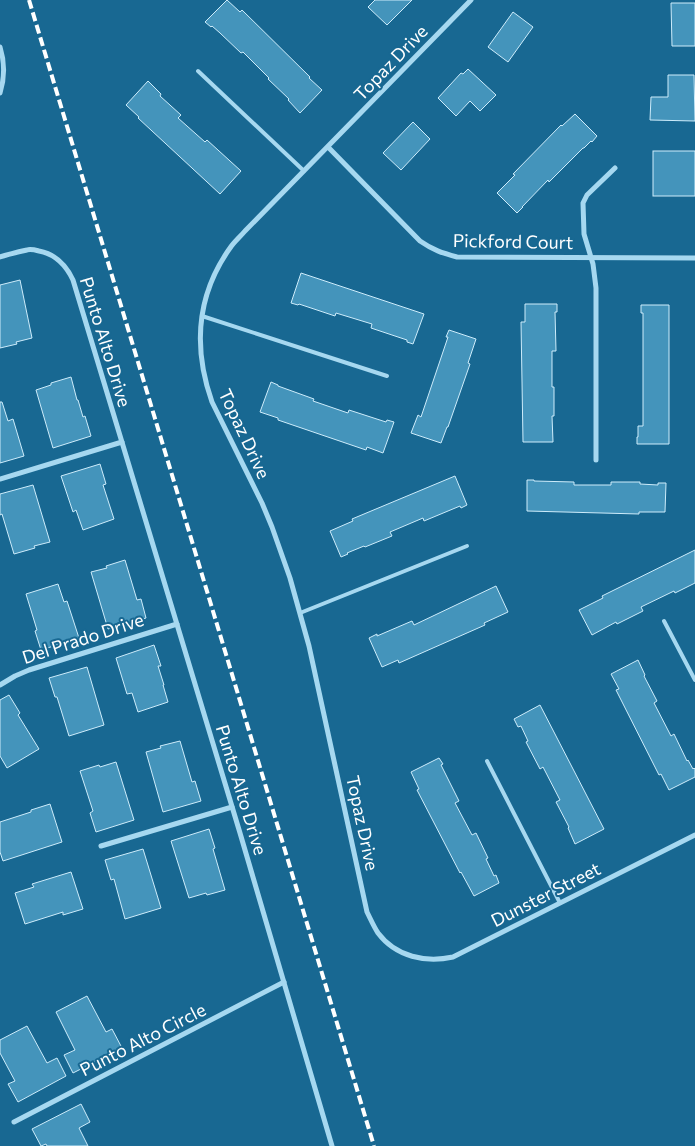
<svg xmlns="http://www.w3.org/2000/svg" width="695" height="1146" viewBox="0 0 695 1146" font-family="Commissioner,sans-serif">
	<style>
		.building { fill: #4494bb; stroke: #cdecfb }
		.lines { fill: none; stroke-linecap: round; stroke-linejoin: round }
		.service { stroke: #a6d8f0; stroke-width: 4 }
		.minor { stroke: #a6d8f0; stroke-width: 5 }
		.rail { stroke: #fff; stroke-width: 4; stroke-dasharray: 9 4; stroke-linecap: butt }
		.labels { text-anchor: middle; stroke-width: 4; stroke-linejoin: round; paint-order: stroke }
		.street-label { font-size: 18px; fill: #fff; stroke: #186892 }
	</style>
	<rect width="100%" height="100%" fill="#186892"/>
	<g class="building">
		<path d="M227 0 240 12 242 10 310 77 309 78 322 90 300 113 288 100 289 99 268 79 269 78 243 52 241 53 220 33 212 26 211 27 205 22Z"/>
		<path d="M375 0H412L387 25 368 7Z"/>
		<path d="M671 3H695V46H672Z"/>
		<path d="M513 12 533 27 508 62 488 47Z"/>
		<path d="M468 69 496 95 480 111 470 101 456 116 438 98 461 73 463 74Z"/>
		<path d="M668 75H694L695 121 650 120 651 97H668Z"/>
		<path d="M148 81 161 94 160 96 181 115 178 118 205 142 207 140 241 171 220 194 138 118 139 117 126 105Z"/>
		<path d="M575 114 597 136 592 142 591 141 584 148H583L549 182 548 180 522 207H523L517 213 497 193 515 175 513 174 561 125 562 126Z"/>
		<path d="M413 122 430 139 401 170 383 153Z"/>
		<rect x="653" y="151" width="42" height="45"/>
		<path d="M301 273 424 314 413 344 407 342V340L371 328 372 324 336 313 335 316 299 304 298 305 291 303Z"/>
		<path d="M20 280 32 338 16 342 17 344 0 348V285Z"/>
		<path d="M525 304H557V312H555L556 351H552V387H554V416H552L553 442H523L521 322H525Z"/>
		<path d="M641 305H669V444H637V437H638V426H643V313H641Z"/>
		<path d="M449 330 476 339 468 363 470 364 448 427H447L441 443 411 433 418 415 421 417 448 337H446Z"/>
		<path d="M71 377 77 400H78L83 417 85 416 91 436 53 448 36 390 51 385V383Z"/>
		<path d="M271 382 278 385V386L314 399 313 401 348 413 349 410 386 422 387 420 394 422 383 453 367 447 366 450 278 420V418L260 412Z"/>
		<path d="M0 402H2L8 421 13 419 24 456 0 463Z"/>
		<path d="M100 464 106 484 103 485 114 519 83 530 76 510 73 512 61 476Z"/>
		<path d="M455 476 467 505 461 508 460 506 424 521 423 518 390 532 392 536 365 547 364 546 347 553 348 554 341 557 330 531 353 521 352 519Z"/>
		<path d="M527 480H534V481L574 482V485H611V482H640V484L658 485V483H666L665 512H639V514L527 511Z"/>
		<path d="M33 485 50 542 34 546 35 548 14 554 2 514 0 515V494Z"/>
		<path d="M695 550V583L675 593 674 591 641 607 643 611 617 624 616 622 592 635 579 610 603 598 602 596Z"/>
		<path d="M125 560 137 600 141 599 146 618 108 629 91 572 107 568 106 566Z"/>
		<path d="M58 584 64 602 67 601 79 638 41 650 35 631 37 630 26 594Z"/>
		<path d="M496 586 508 612 484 623 485 625 399 663 398 660 382 667 369 638 377 634V636L412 621 414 625Z"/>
		<path d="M154 645 161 666H158L164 685H163L168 702 138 712 132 693 127 694 116 658Z"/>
		<path d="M638 660 645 675 644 676 657 701 654 703 671 736 674 734 687 761 688 760 693 769 694 768 695 769V777L669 790 661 774 659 775 616 690 619 689 611 674Z"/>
		<path d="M87 667 104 725 69 736 57 697H55L49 678Z"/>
		<path d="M9 695 20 713 18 715 39 749 7 768 0 756V700Z"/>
		<path d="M540 705 604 829 575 844 568 828 569 827 556 802 560 800 543 767 540 769 526 742 528 741 521 726 518 727 514 719Z"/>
		<path d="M180 741 192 782 195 781 201 801 163 812 146 752 161 748 160 746Z"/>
		<path d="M439 758 443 764 441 765 459 801 455 803 472 835 476 833 488 858 486 859 494 876 496 875 499 883 474 896 461 872 460 873 417 790 419 789 411 772Z"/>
		<path d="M116 762 134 820 96 832 90 813 93 811 80 771 99 765 100 767Z"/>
		<path d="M50 804 62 842 3 861 0 852V822L31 812V810Z"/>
		<path d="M209 829 215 848 213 849 225 890 207 895 206 893 189 898 171 841Z"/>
		<path d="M143 849 161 908 125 919 114 879 111 880 105 860Z"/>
		<path d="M71 872 83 909 63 915V912L25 924 15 893 34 887 32 884Z"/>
		<path d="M87 996 106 1032 112 1029 122 1048 73 1073 64 1055 75 1050 56 1012Z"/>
		<path d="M27 1026 47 1063 57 1058 66 1076 18 1102 8 1084 15 1081 0 1053V1040Z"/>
		<path d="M81 1104 90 1122 79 1128 88 1146H47L46 1144 41 1146 32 1129Z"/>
	</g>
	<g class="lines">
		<g class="service">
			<path d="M198 71 304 171"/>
			<path d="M202 316 387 376"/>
			<path d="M300 613 467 546"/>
			<path d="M664 621 695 680"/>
			<path d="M487 761 560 903"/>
		</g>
		<g class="minor">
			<path d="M471 0 245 231C240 237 234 242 230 248 196 296 193 348 212 402L262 503 272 527 290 578 309 646 367 912C371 920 374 927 378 933 396 957 426 963 453 957L695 835"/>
			<path d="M0 47C5 63 5 77 0 93"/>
			<path d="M328 147 420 241C433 250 442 253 457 257L695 258"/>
			<path d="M0 257C9 254 18 252 27 250 30 249 35 250 39 251 55 254 66 265 73 280L240 833 332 1146"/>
			<path d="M596 460V288L593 264 584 234 583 203 587 195 615 168"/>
			<path d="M0 479 122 442"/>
			<path d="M0 685 15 676 29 670 177 624"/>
			<path d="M101 846 232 807"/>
			<path d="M14 1122 284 982"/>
		</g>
		<path class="rail" d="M29 0 374 1146"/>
	</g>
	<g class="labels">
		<g class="street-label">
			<text transform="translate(391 63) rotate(-46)" y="6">Topaz Drive</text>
			<text transform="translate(513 242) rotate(1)" y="6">Pickford Court</text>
			<text transform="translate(105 342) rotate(73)" y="6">Punto Alto Drive</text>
			<text transform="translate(244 434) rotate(65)" y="6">Topaz Drive</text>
			<text transform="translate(83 639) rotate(-18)" y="6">Del Prado Drive</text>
			<text transform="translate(241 790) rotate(73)" y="6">Punto Alto Drive</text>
			<text transform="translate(362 823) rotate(78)" y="6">Topaz Drive</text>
			<text transform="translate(546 895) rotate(-27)" y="6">Dunster Street</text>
			<text transform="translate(143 1040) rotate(-27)" y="6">Punto Alto Circle</text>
		</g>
	</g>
</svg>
